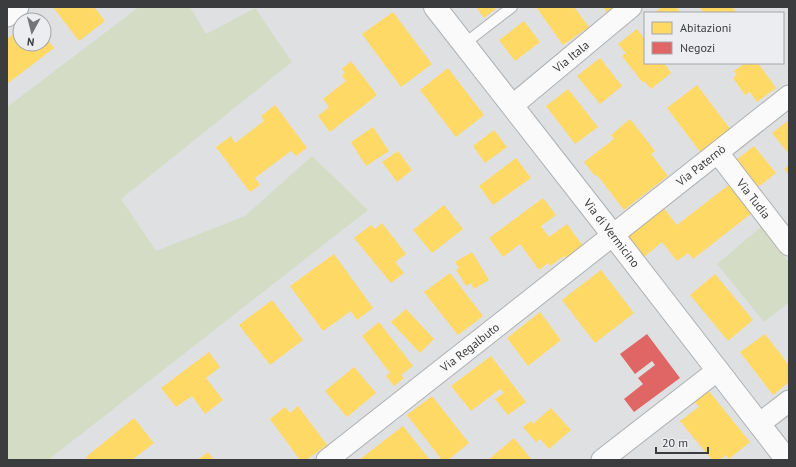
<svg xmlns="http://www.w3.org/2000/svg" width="796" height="467" viewBox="0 0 796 467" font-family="'PT Sans',sans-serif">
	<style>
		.green { fill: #d5dcc5 }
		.homes { fill: #ffd966 }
		.shops { fill: #e06666 }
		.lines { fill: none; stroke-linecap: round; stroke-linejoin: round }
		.lane-casing { stroke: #afb0b1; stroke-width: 12 }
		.street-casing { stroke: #afb0b1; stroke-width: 23 }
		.secondary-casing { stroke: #afb0b1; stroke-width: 24 }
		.lane { stroke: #fafafb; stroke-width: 10 }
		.street { stroke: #fafafb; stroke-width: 21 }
		.secondary { stroke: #fafafb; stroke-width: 22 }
		.labels { text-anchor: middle; stroke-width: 4; stroke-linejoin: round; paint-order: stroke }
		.street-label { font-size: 12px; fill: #3b3c3d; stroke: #ebedf0 }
	</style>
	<rect width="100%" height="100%" fill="#dfe0e2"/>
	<g class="green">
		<path d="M139 7H190L206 34 255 8 292 62 121 199 156 251 245 216 312 156 368 210 48 460H7V107Z"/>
		<path d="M761 227 789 262V302L764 322 717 264Z"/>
	</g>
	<g class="homes">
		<path d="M53 7H94L105 21 79 41Z"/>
		<path d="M476 7H498L484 18Z"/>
		<path d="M536 7H574L589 27 563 45Z"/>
		<path d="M603 7H615L607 13Z"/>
		<path d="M662 7H676L681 13H654Z"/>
		<path d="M699 7H732L737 13H704Z"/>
		<path d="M393 12 432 64 401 87 362 34Z"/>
		<path d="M524 21 540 42 515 61 499 40Z"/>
		<path d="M20 29V44H44V35L54 48 7 84V39Z"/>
		<path d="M637 29 645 40V63H664L671 73 651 89 644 81 643 83 622 56 626 53 618 44Z"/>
		<path d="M600 58 622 86 600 104 577 76Z"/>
		<path d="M351 61 377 95 330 132 318 116 329 107 323 99 346 81 342 75 345 73 342 69Z"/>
		<path d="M745 63H758L776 88 757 102 750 92 745 95 733 78 737 75 734 71Z"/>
		<path d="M448 68 484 115 456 137 420 90Z"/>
		<path d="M697 85 731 130 701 153 667 108Z"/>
		<path d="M568 89 598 127 575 144 546 106Z"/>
		<path d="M275 105 307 148 296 156 291 151 255 178 260 185 250 192 216 147 231 136 235 143 264 121 261 116Z"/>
		<path d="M630 119 655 151 651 154 668 176 624 210 597 175 595 176 584 162 614 139 611 135Z"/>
		<path d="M789 120V154L772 133Z"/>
		<path d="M373 127 389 151 366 166 351 142Z"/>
		<path d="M494 130 507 147 485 163 473 146Z"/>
		<path d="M754 146 776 173 758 187 736 160Z"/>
		<path d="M398 151 412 170 397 182 382 162Z"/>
		<path d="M516 158 531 178 493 205 479 186Z"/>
		<path d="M789 165V175L784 169Z"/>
		<path d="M730 184 752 213 693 259 688 253 677 261 662 242 644 257 627 235 663 207 677 225Z"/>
		<path d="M543 198 556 215 541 226 549 237 567 224 583 246 566 259 564 256 550 266 548 263 539 270 520 244 503 257 489 238Z"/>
		<path d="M444 205 463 229 432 253 413 230Z"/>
		<path d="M382 223 406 254 395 262 404 273 391 283 354 238 371 225 375 229Z"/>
		<path d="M472 252 489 280 474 289 471 283 466 286 456 270 459 268 455 262Z"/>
		<path d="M334 254 373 308 357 320 351 311 323 331 290 286Z"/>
		<path d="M601 270 634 313 595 343 562 300Z"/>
		<path d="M450 273 483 316 458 335 424 292Z"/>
		<path d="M715 274 753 320 728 341 690 295Z"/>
		<path d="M272 300 303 340 270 365 239 325Z"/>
		<path d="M406 309 434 339 420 353 391 322Z"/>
		<path d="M540 312 561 340 528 366 507 338Z"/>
		<path d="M379 322 413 366 401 375 404 378 394 386 386 376 390 373 362 336Z"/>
		<path d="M765 334 789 365V382L773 395 740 352Z"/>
		<path d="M209 352 220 367 206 378 223 400 205 414 192 396 176 407 161 388Z"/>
		<path d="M491 356 526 402 508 415 495 399 504 393 500 389 471 411 451 386Z"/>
		<path d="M354 367 376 393 347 417 325 391Z"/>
		<path d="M708 390 750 442 729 459 726 455 719 460H712L680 421 699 407 694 401Z"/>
		<path d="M432 396 469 443 448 460H442L407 415Z"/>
		<path d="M298 406 327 445 306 460H300L270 419 285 407 290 413Z"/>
		<path d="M551 408 571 430 549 449 540 439 536 442 523 427 531 421 533 424Z"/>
		<path d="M134 418 154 443 132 460H89L86 457Z"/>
		<path d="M403 426 430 460H359Z"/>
		<path d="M514 438 532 460H488Z"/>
		<path d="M208 452 214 460H197Z"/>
	</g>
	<path class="shops" d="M647 334 680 378 634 412 624 399 643 384 638 378 655 365 652 361 635 374 620 354Z"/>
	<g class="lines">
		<g class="lane-casing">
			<path id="lane" d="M464 44 512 7"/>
		</g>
		<g class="street-casing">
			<g id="street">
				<path d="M7 16 18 7"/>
				<path id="s1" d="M512 106 631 7"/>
				<path id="s2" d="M718 153 789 245"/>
				<path d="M759 424 789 401"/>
				<path id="s3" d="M327 460 613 235 789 96"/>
				<path d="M602 460 718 370"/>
			</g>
		</g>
		<g class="secondary-casing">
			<g id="secondary">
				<path id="s4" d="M435 7 613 235 787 460"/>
			</g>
		</g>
		<use href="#lane" class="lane"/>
		<use href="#street" class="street"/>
		<use href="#secondary" class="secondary"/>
	</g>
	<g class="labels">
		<g class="street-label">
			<text dy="4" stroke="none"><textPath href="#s1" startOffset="77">Via Itala</textPath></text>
			<text dy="4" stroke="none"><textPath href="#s3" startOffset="476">Via Paternò</textPath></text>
			<text dy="4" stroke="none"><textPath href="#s2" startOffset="58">Via Tudia</textPath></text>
			<text dy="4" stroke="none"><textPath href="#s4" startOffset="287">Via di Vermicino</textPath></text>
			<text dy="4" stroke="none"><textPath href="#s3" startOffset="182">Via Regalbuto</textPath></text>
		</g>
	</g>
	<rect width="796" height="467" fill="none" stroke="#3b3c3d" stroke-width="16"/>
	<rect x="644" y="12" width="140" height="52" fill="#ebedf0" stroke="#a5a6a8"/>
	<rect x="652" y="22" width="20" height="12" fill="#ffd966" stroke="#a5a6a8"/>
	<text x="680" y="32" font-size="12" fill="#3b3c3d">Abitazioni</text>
	<rect x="652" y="42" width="20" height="12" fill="#e06666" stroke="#a5a6a8"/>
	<text x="680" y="52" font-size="12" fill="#3b3c3d">Negozi</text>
	<g transform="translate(32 32) rotate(187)"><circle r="19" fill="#ebedf0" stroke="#a5a6a8"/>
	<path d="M0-3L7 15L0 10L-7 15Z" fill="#747577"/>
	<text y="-6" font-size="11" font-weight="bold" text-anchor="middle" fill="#3b3c3d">N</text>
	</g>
	<path d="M656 447v6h52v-6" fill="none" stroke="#3b3c3d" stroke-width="2"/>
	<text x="662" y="447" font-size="12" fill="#3b3c3d" stroke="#ebedf0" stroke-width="3" paint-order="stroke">20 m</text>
</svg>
